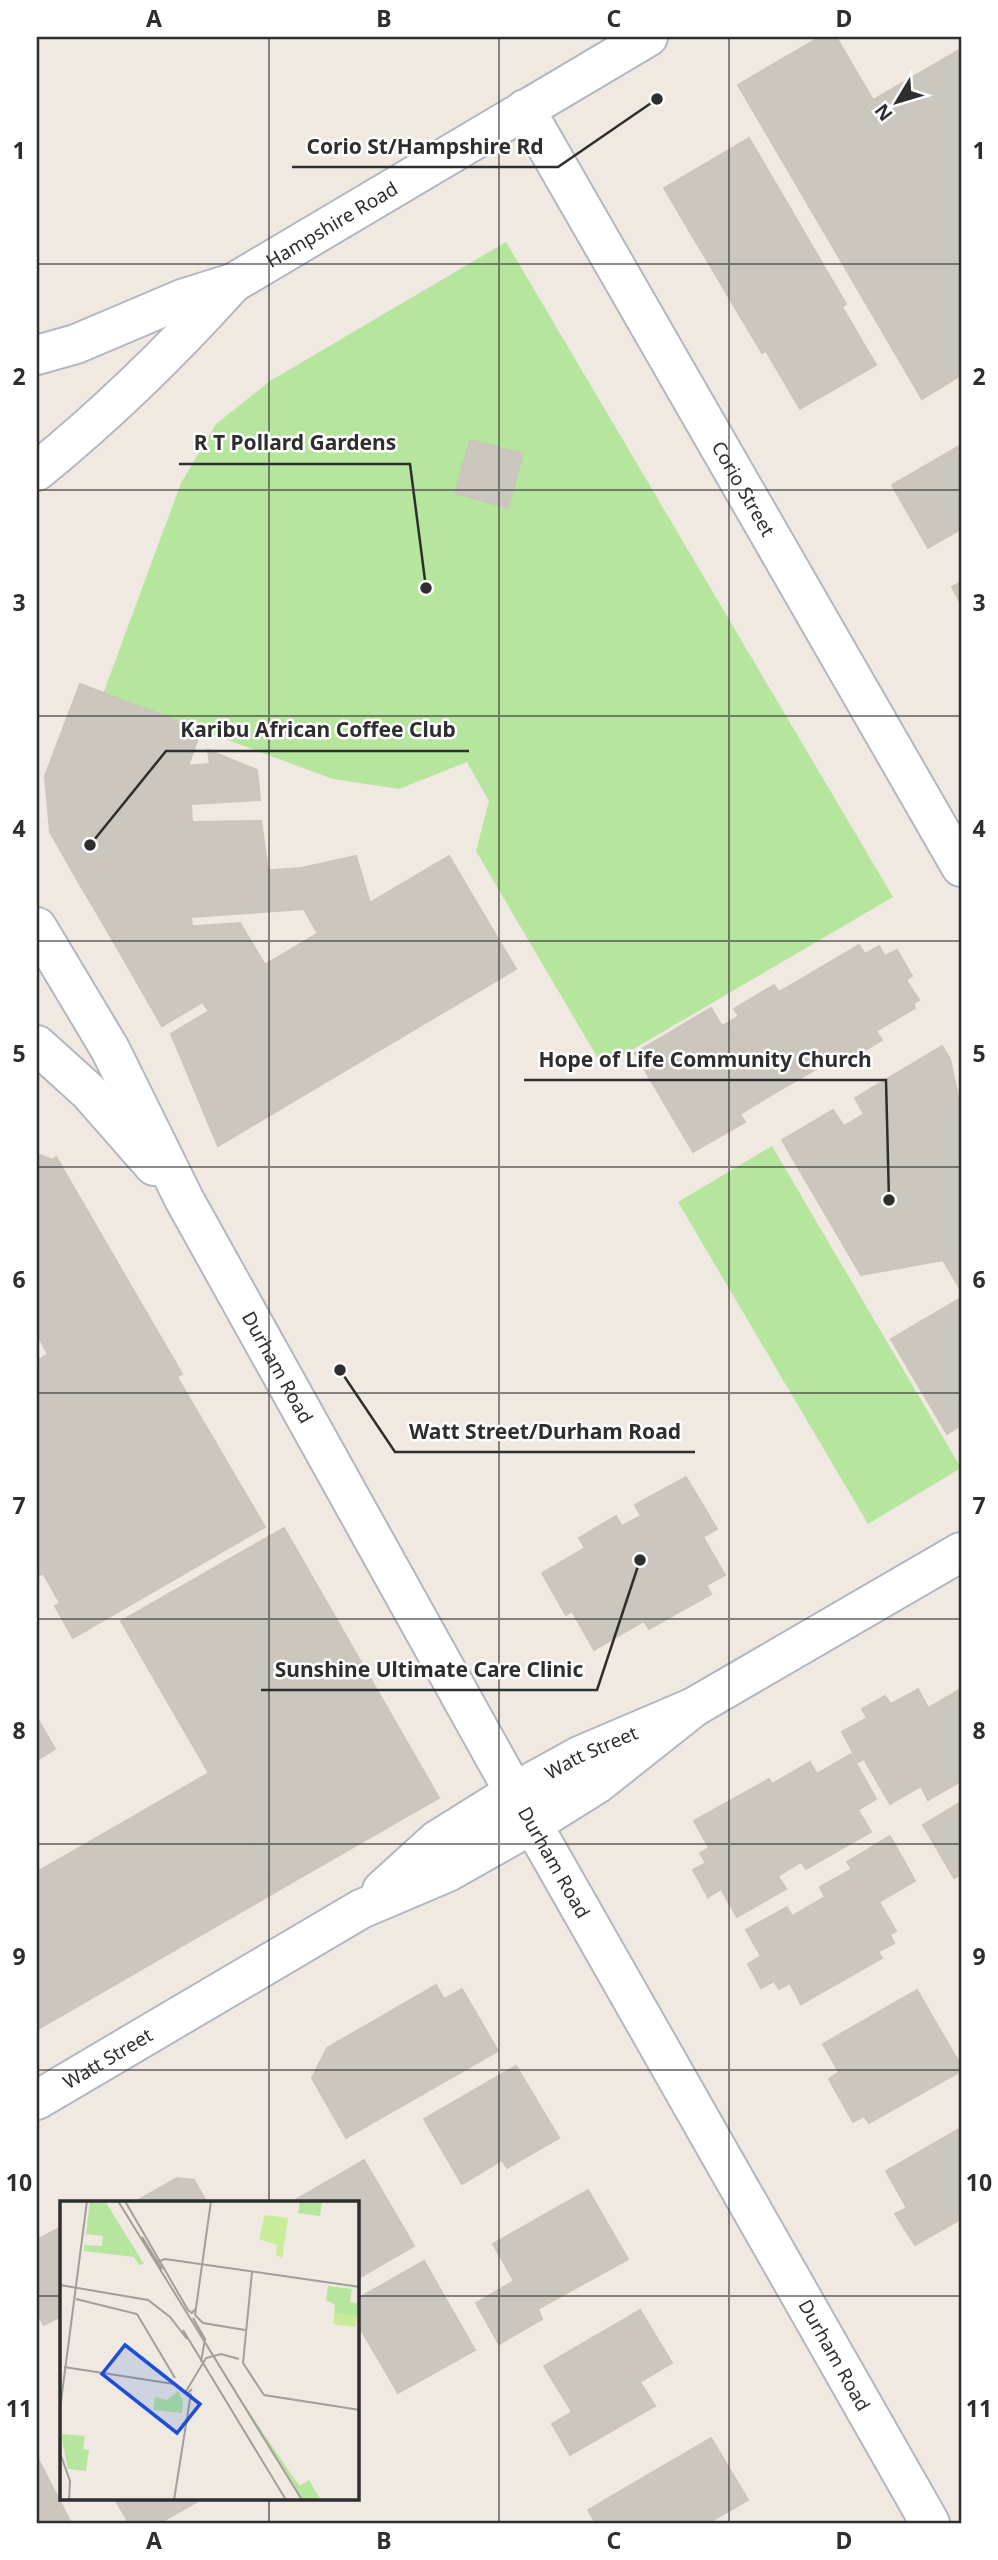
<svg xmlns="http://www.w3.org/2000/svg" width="998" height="2560" viewBox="0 0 998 2560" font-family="'Noto Sans',sans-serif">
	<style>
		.green { fill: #b6e59e }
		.building { fill: #cbc7bf; stroke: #cbc5ba; stroke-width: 2 }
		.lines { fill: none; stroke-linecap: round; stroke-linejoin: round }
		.minor-casing { stroke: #b4b7c1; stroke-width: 42 }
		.tertiary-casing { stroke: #b4b7c1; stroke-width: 42 }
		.secondary-casing { stroke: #b4b7c1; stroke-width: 42 }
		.minor { stroke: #fff; stroke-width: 38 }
		.tertiary { stroke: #fff; stroke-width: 38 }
		.secondary { stroke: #fff; stroke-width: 38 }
		.grid { fill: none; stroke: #2e2e2e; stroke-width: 2; stroke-opacity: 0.55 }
		.labels { text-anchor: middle; stroke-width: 5; stroke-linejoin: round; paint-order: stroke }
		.street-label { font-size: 19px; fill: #2e2e2e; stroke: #fff }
		.inset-road { fill: none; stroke: #a29e99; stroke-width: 2 }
		.view { fill: #1d4ed8; fill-opacity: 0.15; stroke: #1d4ed8; stroke-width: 3.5 }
		.inset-edge { fill: none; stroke: #2e2e2e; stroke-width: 3.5 }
		.leader { fill: none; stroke: #2e2e2e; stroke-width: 2.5 }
		.callout-dot { fill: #2e2e2e; stroke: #fff; stroke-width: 2.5 }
		.callout-label { font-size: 21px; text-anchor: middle; font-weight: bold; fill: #2e2e2e; stroke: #fff; stroke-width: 5; stroke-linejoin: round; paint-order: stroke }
		.neatline { fill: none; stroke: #2e2e2e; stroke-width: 2.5 }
		.grid-label { font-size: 23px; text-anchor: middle; font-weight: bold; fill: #2e2e2e }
	</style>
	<rect width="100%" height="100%" fill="#efe9e1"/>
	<g class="green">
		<path d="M506 242 893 897 603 1067 476 851 489 801 467 762 399 789 333 779 103 694 181 483 216 424 270 381Z"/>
		<path d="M772 1146 961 1468 868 1524 678 1202Z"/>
	</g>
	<g class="building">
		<path d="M820 37H836L873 100 961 49V375L922 399 738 85Z"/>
		<path d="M749 138 846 304 842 307 876 365 800 409 766 351 762 353 664 188Z"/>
		<path d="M470 440 523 454 508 508 455 493Z"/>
		<path d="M961 445V529L928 548 892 485Z"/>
		<path d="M961 582V604L952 587Z"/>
		<path d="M80 684 201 730 188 766 45 776Z"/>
		<path d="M208 750 257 770 260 800 191 804 192 822 50 832 45 776 210 764Z"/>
		<path d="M261 821 268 870 79 883 50 832 192 822Z"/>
		<path d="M356 856 370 903 318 934 304 909 301 868Z"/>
		<path d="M449 856 516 969 218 1146 171 1034 209 1011 202 1002Z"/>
		<path d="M301 868 304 909 191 917 192 926 108 932 79 883Z"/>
		<path d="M240 923 265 965 162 1026 108 932Z"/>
		<path d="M859 945 865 954 879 946 885 956 897 950 912 976 906 980 919 1000 913 1003 915 1008 876 1031 882 1040 838 1066 791 985Z"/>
		<path d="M774 985 779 992 791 985 830 1050 824 1054 828 1062 768 1097 726 1024 739 1016 734 1009Z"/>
		<path d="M711 1008 722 1026 726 1024 768 1097 740 1114 745 1122 693 1152 635 1053Z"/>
		<path d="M942 1046 950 1059 961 1111V1290L943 1260 861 1275 782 1140 833 1110 844 1126 864 1114 855 1098Z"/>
		<path d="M37 1154 53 1160 56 1157 182 1374 177 1377 265 1527 73 1638 55 1606 60 1603 43 1573 37 1577V1361L48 1354 37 1334Z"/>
		<path d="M961 1298V1425L947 1434 891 1339Z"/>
		<path d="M686 1477 717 1529 703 1537 725 1575 706 1585 711 1594 649 1629 644 1621 594 1650 572 1611 566 1615 542 1573 585 1548 579 1538 616 1516 622 1526 641 1516 635 1505Z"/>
		<path d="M284 1528 439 1798 277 1891 121 1621Z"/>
		<path d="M918 1689 928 1708 961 1689V1781L928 1800 921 1786 890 1804 864 1759 858 1762 842 1732 867 1718 862 1709 885 1696 891 1704Z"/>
		<path d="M37 1718 55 1749 37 1760Z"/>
		<path d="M851 1754 876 1799 858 1810 871 1832 806 1869 801 1862 778 1876 786 1889 737 1917 721 1889 708 1897 693 1870 706 1863 700 1853 709 1848 694 1821 769 1779 772 1784 810 1762 817 1774Z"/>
		<path d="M209 1773 277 1891 38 2029 37 1872Z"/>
		<path d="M961 1802V1877L960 1875 954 1878 923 1825Z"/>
		<path d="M890 1836 915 1881 879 1902 896 1931 890 1935 894 1943 878 1952 882 1958 801 2004 790 1983 779 1989 774 1981 761 1988 748 1964 761 1956 746 1930 787 1907 792 1916 825 1897 820 1887 852 1869 847 1862Z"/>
		<path d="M436 1985 444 1999 462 1989 498 2051 346 2138 312 2078 327 2048Z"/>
		<path d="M917 1990 961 2066V2071L869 2123 864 2116 853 2122 829 2079 839 2072 823 2044Z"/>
		<path d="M516 2066 559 2138 507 2168 502 2160 462 2184 424 2119Z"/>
		<path d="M961 2128V2219L915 2245 895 2214 907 2208 886 2171Z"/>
		<path d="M364 2160 414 2246 357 2279V2203L292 2202Z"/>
		<path d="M177 2178 194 2180 207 2203H133Z"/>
		<path d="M588 2190 628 2259 538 2309 542 2319 499 2344 476 2303 514 2281 493 2244Z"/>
		<path d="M61 2227V2316L44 2325 39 2316 37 2317V2240Z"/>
		<path d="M424 2261 475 2350 398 2393 357 2323V2299Z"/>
		<path d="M640 2310 672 2363 640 2382 655 2406 570 2455 552 2424 572 2412 544 2366Z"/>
		<path d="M711 2438 748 2500 708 2523H596L588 2510Z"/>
		<path d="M37 2457 71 2523H37Z"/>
		<path d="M121 2499H202L159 2523H129L116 2501Z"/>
	</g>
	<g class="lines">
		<g class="minor-casing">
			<g id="minor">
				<path id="s1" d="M525 109 961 867"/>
				<path id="s2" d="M382 1890 437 1840 514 1792 579 1756 694 1707 961 1552"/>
				<path id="s3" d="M37 2100 361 1909 448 1872 533 1824 597 1784 694 1707"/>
			</g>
		</g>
		<g class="tertiary-casing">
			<g id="tertiary">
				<path id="s4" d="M37 355 76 344 182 299 233 283 648 37"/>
				<path d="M37 471C107 414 171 352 232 284"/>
			</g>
		</g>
		<g class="secondary-casing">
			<g id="secondary">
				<path id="s5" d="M37 927 110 1049 184 1199 514 1792 930 2523"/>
				<path d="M37 1045 89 1092 154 1166"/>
			</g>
		</g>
		<use href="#minor" class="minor"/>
		<use href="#tertiary" class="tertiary"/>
		<use href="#secondary" class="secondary"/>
	</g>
	<path class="grid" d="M269 37V2203M499 37V2523M729 37V2523M37 264H961M37 490H961M37 716H961M37 941H961M37 1167H961M37 1393H961M37 1619H961M37 1844H961M37 2070H961M37 2296H61M357 2296H961M269 2499V2523"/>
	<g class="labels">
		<g class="street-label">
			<text dy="7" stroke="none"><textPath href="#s4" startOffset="324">Hampshire Road</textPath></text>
			<text dy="7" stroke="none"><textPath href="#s1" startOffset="438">Corio Street</textPath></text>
			<text dy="7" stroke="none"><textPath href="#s5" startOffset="502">Durham Road</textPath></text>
			<text dy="7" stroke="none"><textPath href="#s2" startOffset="252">Watt Street</textPath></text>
			<text dy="7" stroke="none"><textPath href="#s5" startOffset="1069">Durham Road</textPath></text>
			<text dy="7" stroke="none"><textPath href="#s3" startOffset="82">Watt Street</textPath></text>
			<text dy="7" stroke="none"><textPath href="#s5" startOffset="1636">Durham Road</textPath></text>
		</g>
	</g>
	<g transform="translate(60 2201)">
		<rect width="299" height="299" fill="#efe9e1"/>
		<path d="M30 0H45L84 63 79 64 74 56 24 50V44L42 45 43 35 26 33ZM240 0H262L260 15 238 12ZM268 85 292 88 290 101 299 103 295 126 273 123 275 104 266 99ZM173 187 233 276 240 285 249 279 261 299H243ZM118 190 123 200 122 212 93 209 95 196 107 199ZM1 233 25 235 23 248 29 249 26 270 8 268Z" fill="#b6e59e"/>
		<path d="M205 14 228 17 222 58 216 53 217 44 199 38ZM275 111 297 115 295 126 273 123Z" fill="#c9ec9a"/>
		<path class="inset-road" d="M58 0 242 299M65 0 128 109 132 112 135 108M82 36 102 68M97 61 105 58 300 86M0 84 88 99 110 116 127 138M16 98 77 113 115 177M135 114 151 0M135 114 143 122 185 129M133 117 145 138 141 161M123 129 226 299M183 162 192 71M183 162 204 194 300 209M4 166 114 183M114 183 127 193 132 188M125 192 146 157 161 153 179 158M0 208 27 0M0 252 10 280 9 299M114 299 131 192"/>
		<path class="view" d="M65 144 140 203 117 232 42 173Z"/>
		<rect width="299" height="299" class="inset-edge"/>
	</g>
	<path class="leader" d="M657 99L558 167H292M426 588L410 464H179M90 845L166 751H469M889 1200L886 1080H524M340 1370L395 1452H695M640 1560L597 1690H261"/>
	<g class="callout-dot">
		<circle cx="657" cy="99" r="7"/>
		<circle cx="426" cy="588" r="7"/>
		<circle cx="90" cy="845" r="7"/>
		<circle cx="889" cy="1200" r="7"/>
		<circle cx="340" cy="1370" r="7"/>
		<circle cx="640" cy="1560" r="7"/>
	</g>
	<g class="callout-label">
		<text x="425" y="154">Corio St/Hampshire Rd</text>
		<text x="295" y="450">R T Pollard Gardens</text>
		<text x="318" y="737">Karibu African Coffee Club</text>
		<text x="705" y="1067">Hope of Life Community Church</text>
		<text x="545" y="1439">Watt Street/Durham Road</text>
		<text x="429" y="1677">Sunshine Ultimate Care Clinic</text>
	</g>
	<rect width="998" height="2560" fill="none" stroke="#ffffff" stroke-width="77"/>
	<g transform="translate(897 102) rotate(232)" stroke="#ffffff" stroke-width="5" paint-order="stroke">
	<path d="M0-5L12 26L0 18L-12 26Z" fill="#2e2e2e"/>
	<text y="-10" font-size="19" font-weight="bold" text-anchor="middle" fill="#2e2e2e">N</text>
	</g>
	<rect x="38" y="38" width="922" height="2484" class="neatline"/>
	<g class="grid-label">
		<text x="154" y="27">A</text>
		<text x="384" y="27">B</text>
		<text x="614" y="27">C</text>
		<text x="844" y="27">D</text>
		<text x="19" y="159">1</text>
		<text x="979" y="159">1</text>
		<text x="19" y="385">2</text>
		<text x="979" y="385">2</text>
		<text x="19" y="611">3</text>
		<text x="979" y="611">3</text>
		<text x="19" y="837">4</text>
		<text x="979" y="837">4</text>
		<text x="19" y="1062">5</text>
		<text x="979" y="1062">5</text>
		<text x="19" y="1288">6</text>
		<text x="979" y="1288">6</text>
		<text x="19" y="1514">7</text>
		<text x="979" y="1514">7</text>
		<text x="19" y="1739">8</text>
		<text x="979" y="1739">8</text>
		<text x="19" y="1965">9</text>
		<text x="979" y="1965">9</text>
		<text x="19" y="2191">10</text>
		<text x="979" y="2191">10</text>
		<text x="19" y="2417">11</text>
		<text x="979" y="2417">11</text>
		<text x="154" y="2549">A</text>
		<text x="384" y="2549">B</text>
		<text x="614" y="2549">C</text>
		<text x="844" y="2549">D</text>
	</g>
</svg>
